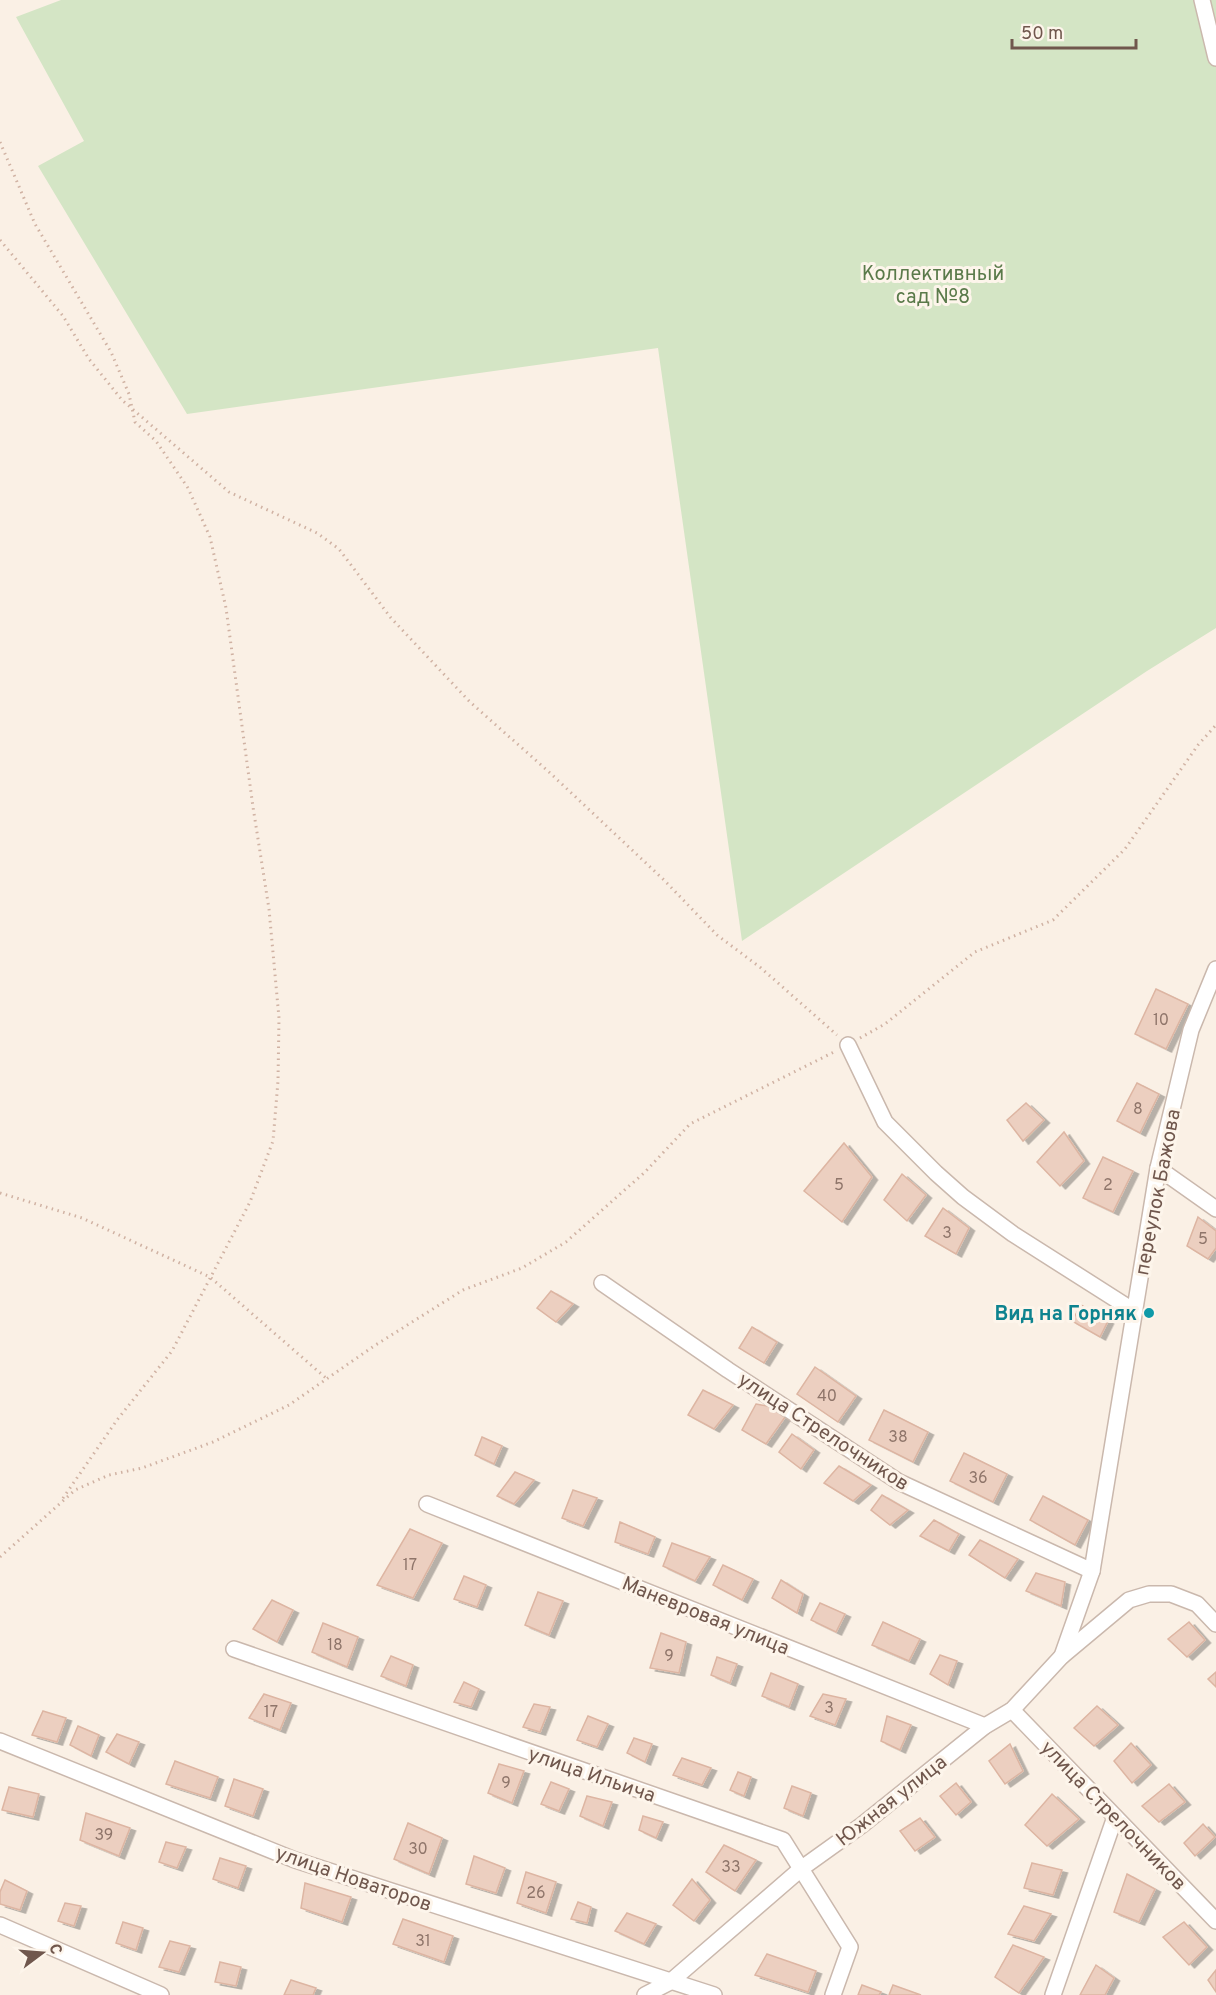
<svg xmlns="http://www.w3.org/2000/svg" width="1216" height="1995" viewBox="0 0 1216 1995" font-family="Overpass,sans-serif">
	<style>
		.green { fill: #d4e5c5 }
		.building { fill: #eccfc0; stroke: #ddb5a2; stroke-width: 1.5; filter: url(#shadow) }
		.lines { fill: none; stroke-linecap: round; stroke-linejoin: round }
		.minor-casing { stroke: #cab8ad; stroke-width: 18 }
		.path { stroke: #d0b2a3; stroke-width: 3; stroke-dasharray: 1.5 4.5; stroke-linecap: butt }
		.minor { stroke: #fff; stroke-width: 15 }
		.culture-dot { fill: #0f9aa8; stroke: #fdf5eb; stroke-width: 2 }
		.labels { text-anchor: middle; stroke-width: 6; stroke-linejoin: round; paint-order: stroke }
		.number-label { font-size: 16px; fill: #8f756a }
		.park-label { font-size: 20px; fill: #5a7a4a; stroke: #fdf5eb }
		.street-label { font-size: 20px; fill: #70574d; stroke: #fdf5eb }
		.culture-label { font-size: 20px; font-weight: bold; fill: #0d838f; stroke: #fdf5eb; text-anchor: end }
	</style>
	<defs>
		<filter id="shadow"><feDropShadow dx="5.5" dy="3" stdDeviation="0" flood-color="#0004"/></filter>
	</defs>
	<rect width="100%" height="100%" fill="#faf0e5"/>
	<path class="green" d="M61 0H1216V628L1147 671 742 941 658 348 187 414 38 166 84 141 16 17Z"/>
	<g class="building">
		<path d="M1156 989 1188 1004 1166 1049 1135 1034Z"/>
		<path d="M1137 1083 1159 1094 1140 1133 1117 1121Z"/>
		<path d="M1026 1103 1044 1120 1023 1141 1007 1120Z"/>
		<path d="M1064 1132 1084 1161 1060 1186 1037 1162Z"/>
		<path d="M844 1143 872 1177 842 1222 804 1191Z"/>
		<path d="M1103 1157 1133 1171 1113 1212 1083 1198Z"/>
		<path d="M902 1174 926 1195 907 1221 884 1200Z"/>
		<path d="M943 1208 969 1228 956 1254 925 1236Z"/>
		<path d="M1198 1217 1216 1231V1248L1208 1259 1187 1246Z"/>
		<path d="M551 1291 573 1304 556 1322 537 1308Z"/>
		<path d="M1081 1305 1108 1321 1100 1337 1072 1321Z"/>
		<path d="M752 1327 777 1342 764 1363 739 1348Z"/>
		<path d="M815 1367 856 1396 838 1422 797 1394Z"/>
		<path d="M703 1390 733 1405 714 1429 688 1415Z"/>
		<path d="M756 1404 790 1410 766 1444 742 1430Z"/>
		<path d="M884 1410 928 1432 913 1462 869 1440Z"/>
		<path d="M792 1434 814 1450 801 1469 779 1452Z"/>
		<path d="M482 1437 502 1446 494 1464 475 1455Z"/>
		<path d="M964 1453 1007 1474 993 1502 950 1481Z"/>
		<path d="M839 1466 871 1485 853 1501 824 1483Z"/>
		<path d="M515 1472 534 1480 514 1504 497 1496Z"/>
		<path d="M573 1490 597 1498 583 1526 562 1518Z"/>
		<path d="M882 1495 908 1510 890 1525 871 1510Z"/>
		<path d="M1043 1496 1088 1520 1075 1545 1030 1520Z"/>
		<path d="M934 1520 959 1534 949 1551 920 1536Z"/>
		<path d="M620 1522 655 1537 648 1554 615 1542Z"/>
		<path d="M410 1529 442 1543 413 1598 377 1585Z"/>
		<path d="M980 1540 1018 1559 1005 1578 969 1555Z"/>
		<path d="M672 1543 710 1557 695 1581 663 1566Z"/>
		<path d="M723 1565 753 1579 742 1600 713 1585Z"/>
		<path d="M1036 1573 1065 1582 1061 1606 1026 1591Z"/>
		<path d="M464 1576 486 1585 477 1607 454 1599Z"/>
		<path d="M781 1580 803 1594 797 1613 772 1598Z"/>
		<path d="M538 1592 563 1601 549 1635 525 1625Z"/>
		<path d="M272 1600 293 1610 277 1642 253 1629Z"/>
		<path d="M820 1603 845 1614 836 1632 811 1620Z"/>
		<path d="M883 1622 920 1639 909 1661 872 1645Z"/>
		<path d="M1189 1622 1205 1640 1187 1657 1168 1639Z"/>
		<path d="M323 1623 358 1637 347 1667 312 1652Z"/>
		<path d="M661 1633 686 1642 679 1673 650 1668Z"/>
		<path d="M940 1655 957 1661 948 1685 930 1674Z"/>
		<path d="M391 1656 413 1665 406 1686 381 1676Z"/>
		<path d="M717 1657 737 1664 730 1683 711 1675Z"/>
		<path d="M1216 1672V1687L1208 1679Z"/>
		<path d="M771 1673 798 1684 789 1707 762 1696Z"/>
		<path d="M464 1682 479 1689 471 1707 454 1702Z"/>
		<path d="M264 1694 291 1703 280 1730 249 1718Z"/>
		<path d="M823 1694 846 1699 835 1725 810 1716Z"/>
		<path d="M534 1704 550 1707 540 1732 523 1727Z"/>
		<path d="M1097 1706 1118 1725 1094 1746 1074 1728Z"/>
		<path d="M43 1711 66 1718 57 1742 32 1735Z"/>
		<path d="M588 1716 608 1724 597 1747 577 1740Z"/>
		<path d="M887 1716 911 1725 900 1750 881 1741Z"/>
		<path d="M78 1726 99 1735 91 1756 70 1745Z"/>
		<path d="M117 1734 139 1742 129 1764 106 1752Z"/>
		<path d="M634 1738 652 1744 645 1762 627 1753Z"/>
		<path d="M1131 1743 1151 1765 1132 1783 1114 1761Z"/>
		<path d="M1010 1744 1023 1771 1005 1784 989 1761Z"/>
		<path d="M682 1758 711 1768 702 1785 673 1775Z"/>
		<path d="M175 1761 218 1777 210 1798 166 1784Z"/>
		<path d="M499 1764 524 1771 512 1803 488 1793Z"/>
		<path d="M738 1772 751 1777 744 1796 730 1790Z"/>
		<path d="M234 1779 263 1789 253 1816 225 1806Z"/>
		<path d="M551 1782 569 1789 559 1811 541 1804Z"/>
		<path d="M956 1783 971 1802 956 1815 940 1796Z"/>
		<path d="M1169 1784 1185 1802 1159 1822 1142 1806Z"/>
		<path d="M792 1786 811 1793 803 1816 784 1808Z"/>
		<path d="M9 1787 39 1794 33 1817 2 1810Z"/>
		<path d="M1052 1794 1079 1819 1047 1846 1025 1825Z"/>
		<path d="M587 1796 612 1802 603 1826 580 1816Z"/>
		<path d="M86 1813 130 1828 119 1856 80 1840Z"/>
		<path d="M643 1816 663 1822 656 1838 639 1830Z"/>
		<path d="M920 1818 935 1837 915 1851 900 1831Z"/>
		<path d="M408 1823 442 1838 429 1874 394 1859Z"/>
		<path d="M1203 1824 1215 1837 1195 1856 1184 1843Z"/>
		<path d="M166 1842 186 1847 177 1868 159 1862Z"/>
		<path d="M724 1845 756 1860 735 1891 706 1872Z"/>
		<path d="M474 1856 505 1868 496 1893 466 1884Z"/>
		<path d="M220 1858 246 1866 238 1888 213 1879Z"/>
		<path d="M1032 1863 1062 1870 1053 1895 1024 1888Z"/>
		<path d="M526 1872 556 1882 546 1913 517 1903Z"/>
		<path d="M1127 1874 1155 1889 1139 1922 1114 1912Z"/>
		<path d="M692 1879 710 1900 694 1921 673 1905Z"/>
		<path d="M5 1880 27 1891 20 1910 0 1904V1892Z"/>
		<path d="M305 1883 351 1897 342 1922 301 1908Z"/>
		<path d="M578 1902 591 1907 587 1923 571 1919Z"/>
		<path d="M65 1903 81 1906 74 1926 58 1921Z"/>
		<path d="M1024 1906 1051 1914 1034 1941 1008 1934Z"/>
		<path d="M627 1913 656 1924 644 1944 615 1931Z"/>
		<path d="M403 1919 453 1936 444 1962 393 1944Z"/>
		<path d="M123 1922 143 1928 136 1950 116 1943Z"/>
		<path d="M1184 1922 1207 1947 1189 1965 1163 1937Z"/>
		<path d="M170 1941 190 1946 179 1972 159 1967Z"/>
		<path d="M1013 1945 1044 1957 1019 1993 995 1977Z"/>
		<path d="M767 1954 816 1971 808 1992 755 1975Z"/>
		<path d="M220 1962 241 1967 236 1986 215 1982Z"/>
		<path d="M1096 1965 1114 1978 1105 1995H1080Z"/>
		<path d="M1216 1970V1992L1208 1980Z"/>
		<path d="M291 1980 316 1988 313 1995H284Z"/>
		<path d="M862 1985 881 1992 879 1995H858Z"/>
		<path d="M893 1985 921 1995H889Z"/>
	</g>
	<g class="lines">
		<g class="minor-casing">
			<g id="minor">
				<path d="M1202 0 1216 58"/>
				<path d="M848 1045 885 1122 936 1173 963 1197 1013 1234 1134 1311"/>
				<path d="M1158 1168 1216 1209"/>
				<path d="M602 1283 728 1370 899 1482 1092 1571"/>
				<path d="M427 1504 985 1726"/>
				<path d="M234 1649 783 1840 850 1947 833 1995"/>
				<path d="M1062 1656 1129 1600 1149 1594H1171L1197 1604 1216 1624"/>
				<path d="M1012 1710 1216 1921"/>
				<path d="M0 1741 295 1860 714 1995"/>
				<path d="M0 1925 161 1995"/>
				<path d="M645 1995 670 1982 802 1868 862 1825 985 1726 1012 1710 1062 1656 1092 1571 1158 1168 1191 1030 1216 969"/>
				<path d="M1053 1995 1115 1817"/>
			</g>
		</g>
		<g class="path">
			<path d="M0 142 35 224 111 352 129 394 135 422 156 441 188 488 210 537 226 608 253 807 269 909 279 1018 278 1081 273 1141 250 1202 172 1351 117 1420 61 1501"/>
			<path d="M0 240 63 316 89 359 122 400 229 492 317 533 339 549 391 618 470 702 549 772 664 880 717 935 761 968 837 1035"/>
			<path d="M860 1038 885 1024 975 952 1053 920 1125 849 1198 745 1216 725"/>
			<path d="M0 1193 82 1218 210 1277 327 1379"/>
			<path d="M0 1557 75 1490 109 1475 142 1468 213 1442 289 1405 374 1346 463 1290 522 1268 566 1242 645 1172 690 1124 836 1051"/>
		</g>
		<use href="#minor" class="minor"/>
	</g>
	<circle class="culture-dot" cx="1149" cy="1313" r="6"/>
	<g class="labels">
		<g class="number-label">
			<text x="1161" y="1025">10</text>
			<text x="1138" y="1114">8</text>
			<text x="839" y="1190">5</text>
			<text x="1108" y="1190">2</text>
			<text x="947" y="1238">3</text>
			<text x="1203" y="1244">5</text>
			<text x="827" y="1401">40</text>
			<text x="898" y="1442">38</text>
			<text x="978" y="1483">36</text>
			<text x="410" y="1570">17</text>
			<text x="335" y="1650">18</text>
			<text x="669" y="1661">9</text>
			<text x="829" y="1713">3</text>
			<text x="271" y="1717">17</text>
			<text x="506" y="1788">9</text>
			<text x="104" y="1840">39</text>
			<text x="418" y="1854">30</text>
			<text x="731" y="1872">33</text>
			<text x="536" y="1898">26</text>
			<text x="423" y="1946">31</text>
		</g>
		<g class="park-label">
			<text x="933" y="280">Коллективный<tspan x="933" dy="23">сад №8</tspan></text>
		</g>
		<g class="street-label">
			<text transform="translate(1157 1192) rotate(-79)" y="7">переулок Бажова</text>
			<text transform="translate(824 1431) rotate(33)" y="7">улица Стрелочников</text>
			<text transform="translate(706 1615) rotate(22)" y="7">Маневровая улица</text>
			<text transform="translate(592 1774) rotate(19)" y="7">улица Ильича</text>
			<text transform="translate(891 1800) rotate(-38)" y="7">Южная улица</text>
			<text transform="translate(1114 1815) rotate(46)" y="7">улица Стрелочников</text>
			<text transform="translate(354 1878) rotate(19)" y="7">улица Новаторов</text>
		</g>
		<g class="culture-label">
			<text x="1137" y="1320">Вид на Горняк</text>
		</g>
	</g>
	<g transform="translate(42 1953) rotate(74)" stroke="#fdf5eb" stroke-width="4.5" paint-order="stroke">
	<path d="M0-4.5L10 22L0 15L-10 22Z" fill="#70574d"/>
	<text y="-9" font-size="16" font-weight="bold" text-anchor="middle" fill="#70574d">С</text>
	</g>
	<path d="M1012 39v9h124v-9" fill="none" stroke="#70574d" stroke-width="3"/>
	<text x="1021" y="39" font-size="18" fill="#70574d" stroke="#fdf5eb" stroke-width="4.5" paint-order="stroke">50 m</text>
</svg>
